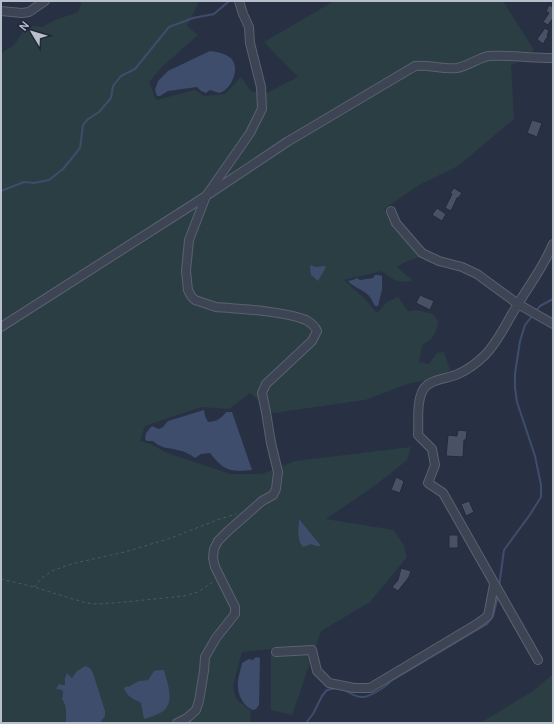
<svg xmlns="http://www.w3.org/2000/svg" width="554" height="724" viewBox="0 0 554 724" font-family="Manrope,sans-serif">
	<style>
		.green { fill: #2a3e44; fill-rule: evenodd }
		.water { fill: #3f4d6c }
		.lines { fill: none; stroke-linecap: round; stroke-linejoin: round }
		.stream { stroke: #3f4d6c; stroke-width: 2 }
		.building { fill: #485165; stroke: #232a3a }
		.minor-casing { stroke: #5b6170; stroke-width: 10 }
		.path { stroke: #495b60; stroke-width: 1; stroke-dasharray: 3 3; stroke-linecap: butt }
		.minor { stroke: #3d4453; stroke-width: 8 }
	</style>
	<rect width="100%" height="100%" fill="#283143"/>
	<g class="green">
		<path d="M82 1H197L198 4 187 26 198 35 163 66 149 82 156 100 195 90 204 96 225 94 241 77 251 91 265 94 298 77 264 42 334 1H503L534 50 511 66 514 119 458 166 419 185 384 209 402 235 419 257 405 262 397 267 412 280C400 285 391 279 382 271L344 280 366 300 377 313 387 302 398 297 408 311 416 310 433 314 438 321C437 333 433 339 422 345L419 362 429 364 437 353 444 352 450 370 441 378 410 383 365 400 273 413 250 393 229 409 201 407 145 426 140 441 151 444 167 453 231 474H262L295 461 411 447 407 460 377 484 326 519 394 530 404 546 407 557 370 602 321 631 292 715 271 710V649L242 652 233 686 236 699 251 711 250 723H100L102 720 76 672 72 678 68 674 65 678V685L62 684 56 689 62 690 63 693 62 699C67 706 66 715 66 723H7L1 720V56L4 51 14 45 22 33 33 26 42 27 55 20 78 12ZM150 675 141 703 130 698 128 687 139 681 148 680Z"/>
		<path d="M553 674V723H475L482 722 533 691Z"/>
	</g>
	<g class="water">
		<path d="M210 51C218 52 229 54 233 61 238 69 233 83 227 88 225 91 222 92 219 93L210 90 206 93 201 91 197 87 168 91 160 96H157L155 90 158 81 168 71Z"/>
		<path d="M311 265 315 267 325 266 326 267 318 281 311 275 310 267Z"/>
		<path d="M375 275H379L382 276V289L378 306H375C373 303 372 300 370 297 365 290 354 288 348 281L353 280 357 278 360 280 373 278Z"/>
		<path d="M204 410 205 416 208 422C216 422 222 418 226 412H232L252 470C230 472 224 471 210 453L201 454 195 458C190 454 184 451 177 450 168 447 161 449 153 441H147L145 439 146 433 152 426 159 429 163 427 168 421Z"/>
		<path d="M299 519 321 546H316L311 544 303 547C296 539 299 529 299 519Z"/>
		<path d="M256 657 260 658 259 705 256 709 253 710C243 706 237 694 238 683 238 676 241 670 242 663L249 659 253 660Z"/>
		<path d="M85 666 90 668 93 673 105 711V716L100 723H66C66 715 67 706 62 699L63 693 62 690 56 689 59 684 65 685V678L67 673 72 678 76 672Z"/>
		<path d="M159 670H164C167 682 176 703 162 712 157 715 150 717 144 719L141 703C133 699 128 697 124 689L126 686 128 687 139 681 148 680 154 671Z"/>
	</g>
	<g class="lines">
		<g class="stream">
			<path d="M1 191 24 182 34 183 49 180 63 169 80 148 83 125 88 119 99 112 111 98 113 86 121 76 135 69 169 27 193 18 214 14 229 1"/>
			<path d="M536 311 540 306 553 299"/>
			<path d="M499 587 504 550 529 516 541 497V485L535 456 517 402 515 388V374L520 341 525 325 533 315"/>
			<path d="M343 689C349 693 357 698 364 697 371 696 387 686 391 681L487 624 493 616 498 596"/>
			<path d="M306 723 313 714 322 696 327 690 336 688"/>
		</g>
	</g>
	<g class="building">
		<path d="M549 5 553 7V18L548 25 543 22 549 13 546 11Z"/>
		<path d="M545 28 549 31 547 35 548 36 543 44 537 39Z"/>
		<path d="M532 120 542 123 537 137 527 133Z"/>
		<path d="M454 188 462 193 458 198H457L451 211 445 208 452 194 450 193Z"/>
		<path d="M437 208 446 214 442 221 432 215Z"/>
		<path d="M420 295 434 301 430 310 416 303Z"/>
		<path d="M458 430 467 431 466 440H464L463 457 446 456 448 435 457 436Z"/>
		<path d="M396 477 404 481 400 493 391 490Z"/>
		<path d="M469 501 474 512 466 516 461 504Z"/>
		<rect x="449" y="535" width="9" height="13"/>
		<path d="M401 568 411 571 409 577 398 591 392 587 398 580Z"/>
	</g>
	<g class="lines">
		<g class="minor-casing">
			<g id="minor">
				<path d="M1 11 22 13 29 12 45 1"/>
				<path d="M391 211 396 223 422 253 439 261 462 267 477 274 518 304 553 324"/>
				<path d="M1 327 206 196 287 142 415 66C429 64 443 70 457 68 468 66 480 57 489 56 510 55 532 58 553 58"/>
				<path d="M276 652 312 650 317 671 329 683 354 688H370L477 624 488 616 494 585"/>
				<path d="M538 660 443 493 428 483 435 465 432 449 418 435C419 422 416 403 423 390 429 379 447 379 458 374 467 370 478 362 485 355 499 341 507 321 518 304 530 284 544 266 553 244"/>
				<path d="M177 723 187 718 196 710 199 701 204 671 205 657 216 638 235 614V607L215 567 213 558 214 549 218 541 228 531 262 501 273 495 276 489 278 472 271 443 266 412 262 393 266 384 312 341 317 331C315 326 311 323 306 320 283 311 241 309 216 307L195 300 191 296 188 290 186 271 189 240 206 196 250 133 262 109 261 87 250 43 249 27 243 14 239 1"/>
			</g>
		</g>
		<g class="path">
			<path d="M1 579 34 587 83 602 93 604 115 603 184 596 198 592 213 582"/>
			<path d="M34 587 43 577 54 570 75 563 125 552 171 538 217 520 236 514"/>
		</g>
		<use href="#minor" class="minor"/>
	</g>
	<rect width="554" height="724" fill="none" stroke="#babfcc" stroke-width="4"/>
	<g transform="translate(32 32) rotate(308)" stroke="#212838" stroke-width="3" paint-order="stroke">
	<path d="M0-3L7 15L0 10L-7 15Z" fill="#babfcc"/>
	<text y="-6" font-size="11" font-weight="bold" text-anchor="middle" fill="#babfcc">N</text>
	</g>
</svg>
